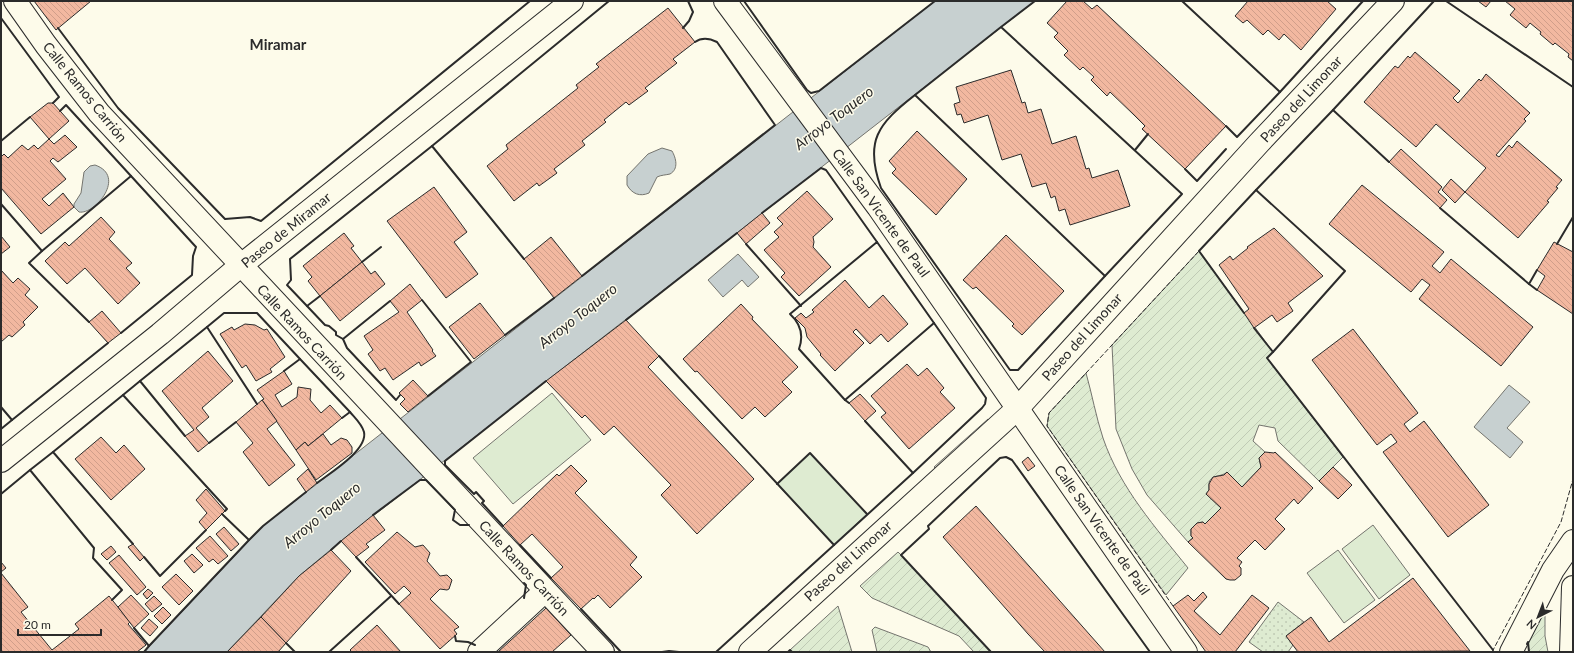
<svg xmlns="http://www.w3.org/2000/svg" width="1574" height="653" viewBox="0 0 1574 653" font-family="Lato,sans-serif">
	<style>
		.park { fill: url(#park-dots); stroke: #74746e }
		.garden { fill: url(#garden-furrows); stroke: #74746e }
		.pitch { fill: #deebd1; stroke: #74746e }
		.parking { fill: #eceadb; stroke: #74746e }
		.water { fill: #c7d0d0; stroke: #74746e }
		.building { fill: url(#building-back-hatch); stroke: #2b2b2b }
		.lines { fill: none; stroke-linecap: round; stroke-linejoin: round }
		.street-casing { stroke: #2b2b2b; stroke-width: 24 }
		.secondary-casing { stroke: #2b2b2b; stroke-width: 24 }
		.street { stroke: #fdfbea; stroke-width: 22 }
		.secondary { stroke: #fdfbea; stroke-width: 22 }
		.fence { stroke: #2b2b2b; stroke-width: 1; stroke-dasharray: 5 2; stroke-linecap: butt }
		.wall { stroke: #2b2b2b; stroke-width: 2 }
		.labels { text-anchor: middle; stroke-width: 3; stroke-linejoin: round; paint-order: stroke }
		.street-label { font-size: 14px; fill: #2b2b2b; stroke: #fdfbea }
		.neighbourhood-label { font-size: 15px; font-weight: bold; fill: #2b2b2b; stroke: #fdfbea }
		.water-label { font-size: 15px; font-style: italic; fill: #2b2b2b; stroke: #fdfbea }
	</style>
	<defs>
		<pattern id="park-dots" width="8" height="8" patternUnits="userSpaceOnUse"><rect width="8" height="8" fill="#deebd1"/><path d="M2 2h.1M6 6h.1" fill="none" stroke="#bfcab4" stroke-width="1.8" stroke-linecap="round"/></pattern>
		<pattern id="garden-furrows" width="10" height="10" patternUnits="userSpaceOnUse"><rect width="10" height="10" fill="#deebd1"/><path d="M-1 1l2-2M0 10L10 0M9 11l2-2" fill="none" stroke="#bfcab4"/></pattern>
		<pattern id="building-back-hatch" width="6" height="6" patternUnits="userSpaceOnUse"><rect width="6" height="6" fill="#f2b8a0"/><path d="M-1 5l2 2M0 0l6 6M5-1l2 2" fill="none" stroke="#d09e8a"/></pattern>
	</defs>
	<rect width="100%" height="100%" fill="#fdfbea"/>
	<path class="park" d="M1278 602 1304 622 1286 636 1293 645 1288 652H1263L1249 642Z"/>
	<g class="garden">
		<path d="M1199 251 1273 352 1267 358 1343 457 1319 481 1278 441 1275 428 1259 425 1253 441 1265 452 1259 458 1261 467 1242 487 1227 472C1219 479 1207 472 1209 490L1206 494 1221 508 1205 524 1203 522 1197 523 1191 529V536L1193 538 1188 542 1147 495 1132 469 1116 429 1112 345Z"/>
		<path d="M1086 373C1092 394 1096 417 1103 438 1120 488 1156 528 1188 568L1166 595 1047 426 1049 413Z"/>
		<path d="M898 552 901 555 991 652H974L959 636 872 598 860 586Z"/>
		<path d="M838 606 852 652H792L790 650Z"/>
		<path d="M1545 606V636L1548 652H1529L1528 642Z"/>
		<path d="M875 627 928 647 931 652H877L872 630Z"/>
	</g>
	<g class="pitch">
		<path d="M552 393 591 440 513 504 473 458Z"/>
		<path d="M810 453 867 514 834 545 777 484Z"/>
		<path d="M1373 525 1410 575 1379 599 1342 549Z"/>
		<path d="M1338 550 1375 600 1344 623 1307 573Z"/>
	</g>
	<path class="parking" d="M988 419 992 424 939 472 934 467Z"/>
	<g class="water">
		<path d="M935 1H1035L341 541 299 576 227 652H144L263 526Z"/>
		<path d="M662 148 672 151C676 158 679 169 670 174 666 175 661 175 657 177L649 193C640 197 632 194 627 185V176L648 154Z"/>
		<path d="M95 165C127 176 95 215 79 212L74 207V204L81 193 84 172 90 166Z"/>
		<path d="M738 254 759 277 748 287 742 280 723 297 708 280Z"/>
		<path d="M1509 385 1530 402 1507 428 1523 442 1510 458 1474 427Z"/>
	</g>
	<g class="building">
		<path d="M34 1H91L56 30Z"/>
		<path d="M1067 1H1083L1092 9 1097 5 1226 126 1185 169 1142 129 1145 126 1134 115 1110 92 1107 96 1091 80 1094 77 1083 67 1080 70 1064 55 1068 51 1054 37 1058 33 1047 23Z"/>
		<path d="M1248 1H1327L1336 9 1301 50 1284 34 1279 40 1268 30 1263 35 1247 20 1243 23 1235 16Z"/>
		<path d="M1478 1H1491L1486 7Z"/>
		<path d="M1505 1H1573V61L1568 57 1569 54 1555 43 1553 45 1540 34 1541 32 1530 23 1526 28 1510 15 1515 9Z"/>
		<path d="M668 8 695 42 673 59 677 63 645 88 648 91 629 105 626 102 604 120 606 122 582 141 585 145 554 169 557 173 539 186 537 183 514 201 487 166 508 149 506 145 578 88 576 85 599 67 596 64Z"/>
		<path d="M1415 52 1460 91 1453 98 1458 103 1479 79 1481 81 1486 74 1530 113 1524 119 1526 121 1496 155 1499 157 1509 145 1512 148 1517 141 1562 180 1556 187 1558 188 1547 201 1549 202 1518 238 1465 192 1486 168 1436 124 1416 147 1364 102 1395 66 1398 68 1408 56 1410 58Z"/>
		<path d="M1011 70 1022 103 1025 102 1028 113 1041 109 1052 144 1076 136 1086 169 1089 168 1092 178 1118 170 1130 206 1070 225 1065 209 1059 211 1055 196 1051 198 1046 183 1032 187 1021 154 1002 160 988 115 964 123 961 114 957 115 954 104 960 102 956 87Z"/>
		<path d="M48 103H53L69 121 49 139 30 117Z"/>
		<path d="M917 131 967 179 936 215 892 173 896 169 889 161Z"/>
		<path d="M65 135 77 147 58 162 53 158 50 161 66 179 42 199 49 206 63 193 74 207 41 234 1 188V157L4 154 8 158 22 145 28 150 34 145 38 149 49 139 54 144Z"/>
		<path d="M1401 149 1442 187 1438 192 1447 200 1440 208 1389 162Z"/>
		<path d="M1451 179 1465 192 1455 203 1442 190Z"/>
		<path d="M1362 185 1444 252 1432 266 1440 273 1451 259 1533 327 1501 366 1419 299 1430 285 1422 279 1411 292 1329 224Z"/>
		<path d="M434 187 467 232 454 242 478 274 446 298 387 221Z"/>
		<path d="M807 191 833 219 813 237 814 242 813 247 831 267 799 296 781 277 785 273 764 250 779 237 774 232 783 224 777 218Z"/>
		<path d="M762 213 770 223 746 244 737 233Z"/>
		<path d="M101 217 115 232 109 239 132 263 126 268 140 283 118 304 85 268 67 284 45 261 65 242 69 246Z"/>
		<path d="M1274 228 1323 276 1288 303 1293 311 1277 322 1272 315 1254 328 1244 313 1249 309 1219 265 1230 256 1233 260 1248 248 1247 247Z"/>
		<path d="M344 233 354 246 351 248 362 262 320 296 308 281 312 277 303 266Z"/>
		<path d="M1006 235 1064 291 1022 335 1012 326 1014 324 976 287 973 289 963 280Z"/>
		<path d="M1 236 10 247 1 254Z"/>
		<path d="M551 237 582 276 554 298 524 259Z"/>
		<path d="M1554 242 1573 252V314L1537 290 1545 276 1537 270Z"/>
		<path d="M362 262 371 274 375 271 385 284 340 321 320 296Z"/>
		<path d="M1 270 13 283 18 278 30 289 25 295 38 307 23 322 25 325 12 337 9 335 1 342Z"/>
		<path d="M845 280 869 308 883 295 908 324 888 342 881 334 870 344 856 329 853 332 864 343 835 371 820 355 821 354 807 337 805 328 795 318 801 313 806 318 814 312 812 310Z"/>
		<path d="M410 284 422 300 407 312 433 350 432 351 436 356 421 366 419 362 393 380 385 368 380 371 368 354 373 350 364 336 399 312 390 301Z"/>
		<path d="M480 303 505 335 474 359 449 327Z"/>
		<path d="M741 304 753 317 752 319 798 367 782 382 792 392 765 417 755 407 742 419 697 371 695 372 683 359Z"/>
		<path d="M102 311 121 333 108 343 89 322Z"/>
		<path d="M626 320 659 356 648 367 754 479 697 534 661 495 671 485 614 426 604 435 585 415 582 418 546 381Z"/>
		<path d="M245 324 255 325 264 330 267 329 285 357 270 369 272 372 256 381 246 365 242 368 220 334 232 327 234 330Z"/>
		<path d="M1353 329 1418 413 1404 424 1410 432 1424 421 1489 505 1448 537 1383 452 1397 442 1391 434 1377 445 1312 360Z"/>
		<path d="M208 351 233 381 202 408 209 417 196 428 209 443 198 452 185 436 194 430 162 391Z"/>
		<path d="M907 364 918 376 927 368 944 388 940 392 955 408 909 449 881 417 886 413 871 396Z"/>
		<path d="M284 371 292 384 275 395 282 407 297 397 298 387 311 389 310 400 321 413 330 405 342 418 308 446 305 442 296 450 262 400 264 399 257 390Z"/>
		<path d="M413 380 428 396 408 412 400 404 405 399 399 393Z"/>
		<path d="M860 394 876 411 865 421 849 403Z"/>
		<path d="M262 400 277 421 267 429 295 465 269 486 243 452 253 443 236 422Z"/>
		<path d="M323 434 331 445 341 438 347 440 352 447V453L316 480 296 450 305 442 308 446Z"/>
		<path d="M101 437 116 453 124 445 145 469 111 500 75 459Z"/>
		<path d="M1265 452 1274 453 1275 452 1313 488 1298 504 1294 499 1275 519 1285 529 1265 550 1255 540 1237 558 1242 562 1239 566 1241 568V575L1235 580H1230L1226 579 1188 542 1193 538 1191 536V529L1197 523 1203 522 1205 524 1221 508 1206 494 1209 490V484L1213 477 1224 475 1227 472 1242 487 1261 467 1259 458Z"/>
		<path d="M1028 457 1035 466 1028 471 1022 462Z"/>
		<path d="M571 465 587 481 575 493 637 557 630 565 642 577 610 608 598 595 594 599 593 598 581 609 551 578 563 567 532 534 520 545 503 526 557 474 559 476Z"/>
		<path d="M1333 467 1352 485 1338 499 1319 481Z"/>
		<path d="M308 469 317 483 306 492 297 479Z"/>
		<path d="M206 489 225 511 206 530 199 522 207 513 196 500Z"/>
		<path d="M976 506 1105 652H1045L1028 634 943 537Z"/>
		<path d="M373 515 385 530 366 544 369 547 356 557 341 541Z"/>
		<path d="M224 527 239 544 231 551 216 534Z"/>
		<path d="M397 532 415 547 423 545 430 553 427 561 440 576 447 575 452 580 449 589 447 590 440 589 430 599 459 627 454 630 457 634 440 649 399 604 411 593 404 586 395 594 365 562Z"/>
		<path d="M210 536 228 556 218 564 213 559 209 562 196 548Z"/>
		<path d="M133 544 144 557 140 561 128 547Z"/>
		<path d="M111 546 116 552 107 560 101 554Z"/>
		<path d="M331 550 351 571 286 643 261 617 299 576Z"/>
		<path d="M192 554 203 565 194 573 184 561Z"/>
		<path d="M119 555 146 587 137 595 109 563Z"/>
		<path d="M1 562 6 568 1 572Z"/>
		<path d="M1 573 28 607 21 612 52 650 79 629 75 624 109 596 130 622 128 624 146 645 137 652H1Z"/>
		<path d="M176 574 193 591 179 605 162 587Z"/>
		<path d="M1413 578 1470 651 1298 652 1286 636 1311 617 1329 642Z"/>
		<path d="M148 589 153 593 147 599 143 594Z"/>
		<path d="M1203 592 1207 597 1194 611 1220 635 1252 595 1269 608 1235 652H1206L1173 606 1188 595 1194 601Z"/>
		<path d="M131 595 149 614 134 628 118 607Z"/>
		<path d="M154 596 162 604 152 612 145 604Z"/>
		<path d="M163 607 171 615 162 624 154 616Z"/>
		<path d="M546 608 571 635 552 652H498Z"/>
		<path d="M261 617 286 643 278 652H227Z"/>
		<path d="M149 619 158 627 150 636 141 628Z"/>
		<path d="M377 625 401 652H352L350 650Z"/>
	</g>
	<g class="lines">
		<g class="street-casing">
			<g id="street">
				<path d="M15 1 46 45 99 113 603 652"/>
				<path d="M479 652 545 591"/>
				<path d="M1511 652 1553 570 1573 541"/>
			</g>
		</g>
		<g class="secondary-casing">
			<g id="secondary">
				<path d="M725 1 878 207 1186 652"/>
				<path d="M1 461 160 334 240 266 572 1"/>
				<path d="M750 652 1018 408 1259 143 1393 1"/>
				<path d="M1571 652 1573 587"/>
			</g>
		</g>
		<use href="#street" class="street"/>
		<use href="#secondary" class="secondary"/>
		<g class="fence">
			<path d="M1173 606 1047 426 1049 413 1199 251"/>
			<path d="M1492 652 1561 522 1573 479"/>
		</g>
		<g class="wall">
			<path d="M744 1 807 90 811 93 819 91 935 1"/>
			<path d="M1182 1 1280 92 1363 1"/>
			<path d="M1446 1 1573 87"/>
			<path d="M1 18 59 97 53 103"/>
			<path d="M1001 27 915 95 1105 276 1182 194 1001 27 1035 1"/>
			<path d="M58 28 118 108 225 219 250 217 261 221 530 1"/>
			<path d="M683 28 689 21 693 12 688 1"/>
			<path d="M915 95C878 124 864 141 881 188L1010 370H1018L1105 276"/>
			<path d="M1226 126 1237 137 1280 92"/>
			<path d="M1 141 30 117"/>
			<path d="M1135 150 1148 134"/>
			<path d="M1389 162 1333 110 1434 1"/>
			<path d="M1185 169 1197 181 1226 149"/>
			<path d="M1256 190 1333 110"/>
			<path d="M1 204 42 251 131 176 66 105 60 111"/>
			<path d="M1440 208 1529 284"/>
			<path d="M762 213 821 168 826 170 877 242"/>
			<path d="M746 244 801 306"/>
			<path d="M1557 244 1573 217"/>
			<path d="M42 251 29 263 89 322"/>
			<path d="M524 259 432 146 609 1"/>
			<path d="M362 262 381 247"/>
			<path d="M1537 270 1529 284 1537 290"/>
			<path d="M582 276 775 125 717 42C709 38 702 37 695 42"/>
			<path d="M320 296 307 306 287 285 291 280 290 259 432 146"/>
			<path d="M422 300 471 362 428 396"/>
			<path d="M390 301 343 339 347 348 396 400 400 395"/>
			<path d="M307 306 325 325 329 326 336 332V335L343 339"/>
			<path d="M1244 313 1199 251 1256 190 1345 271 1273 352"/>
			<path d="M626 320 737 233"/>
			<path d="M207 327 224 313H257L300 359 284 371"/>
			<path d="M1254 328 1273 352 1267 358 1493 650"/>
			<path d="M121 333 192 275 193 256 196 247 131 176"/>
			<path d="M505 335 554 298"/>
			<path d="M659 356 834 545 716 652"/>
			<path d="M300 359 350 412"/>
			<path d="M140 381 123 395 227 509 225 511"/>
			<path d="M123 395 53 452 133 544"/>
			<path d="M845 400 799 349C804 335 801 324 790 314L877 242 934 323"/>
			<path d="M849 403 845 400 934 323 986 398 985 404 982 408 913 473 865 421"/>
			<path d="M1 407 12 420 1 429"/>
			<path d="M12 420 108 343"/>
			<path d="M185 436 140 381 207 327 257 404"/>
			<path d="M209 443 236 422"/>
			<path d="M53 452 30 470 94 548 93 558 122 590 112 600"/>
			<path d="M317 483C330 473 368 450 364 432 362 424 355 418 350 412L342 418"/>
			<path d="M777 484 810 453 867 514"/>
			<path d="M1 494 30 470"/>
			<path d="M222 514 249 540 263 526 306 492"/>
			<path d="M373 515 420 480H426L455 510 453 520 460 525H469"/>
			<path d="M503 526 482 503 484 501 476 492 474 494 445 465V461L546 381"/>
			<path d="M520 545 551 578"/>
			<path d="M834 545 913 473"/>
			<path d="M331 550 341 541"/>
			<path d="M144 557 160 576 206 530"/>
			<path d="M356 557 399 604"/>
			<path d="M524 598 526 585 524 583"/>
			<path d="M581 609 621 652"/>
			<path d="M134 628 149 646 249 540"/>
			<path d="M455 636 456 641 468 642 475 645"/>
			<path d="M286 643 295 652"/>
			<path d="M1527 644 1528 642 1529 652"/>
			<path d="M144 652 149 646"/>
			<path d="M329 652 391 596"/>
			<path d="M662 652 669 651 679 652"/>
			<path d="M788 652 790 650 792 652"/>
			<path d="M991 652 901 555 929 529 928 526 1000 458 1006 457 1012 460 1150 652"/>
		</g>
	</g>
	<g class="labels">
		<g class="street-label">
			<text transform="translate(85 92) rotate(51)" y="5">Calle Ramos Carrión</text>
			<text transform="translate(1301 99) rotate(-47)" y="5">Paseo del Limonar</text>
			<text transform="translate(881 213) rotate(54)" y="5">Calle San Vicente de Paul</text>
			<text transform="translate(286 230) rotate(-39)" y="5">Paseo de Miramar</text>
			<text transform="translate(302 332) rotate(47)" y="5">Calle Ramos Carrión</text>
			<text transform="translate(1082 337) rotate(-48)" y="5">Paseo del Limonar</text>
			<text transform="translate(1102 530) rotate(55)" y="5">Calle San Vicente de Paúl</text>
			<text transform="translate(848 561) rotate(-42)" y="5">Paseo del Limonar</text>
			<text transform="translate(524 568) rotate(47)" y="5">Calle Ramos Carrión</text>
		</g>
		<g class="neighbourhood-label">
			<text x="278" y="50">Miramar</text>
		</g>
		<g class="water-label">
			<text transform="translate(834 118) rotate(-37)" y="5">Arroyo Toquero</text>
			<text transform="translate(578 316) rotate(-38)" y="5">Arroyo Toquero</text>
			<text transform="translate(322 515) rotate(-39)" y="5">Arroyo Toquero</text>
		</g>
	</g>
	<rect width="1574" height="653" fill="none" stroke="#2b2b2b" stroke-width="4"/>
	<g transform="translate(1538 617) rotate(222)" stroke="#fdfbea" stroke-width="3" paint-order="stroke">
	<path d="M0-3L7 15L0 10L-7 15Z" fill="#2b2b2b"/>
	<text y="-6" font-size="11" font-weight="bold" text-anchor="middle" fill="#2b2b2b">N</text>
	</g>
	<path d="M18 629v6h83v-6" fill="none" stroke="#2b2b2b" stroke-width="2"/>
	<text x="24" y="629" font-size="12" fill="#2b2b2b" stroke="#fdfbea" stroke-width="3" paint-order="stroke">20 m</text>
</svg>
